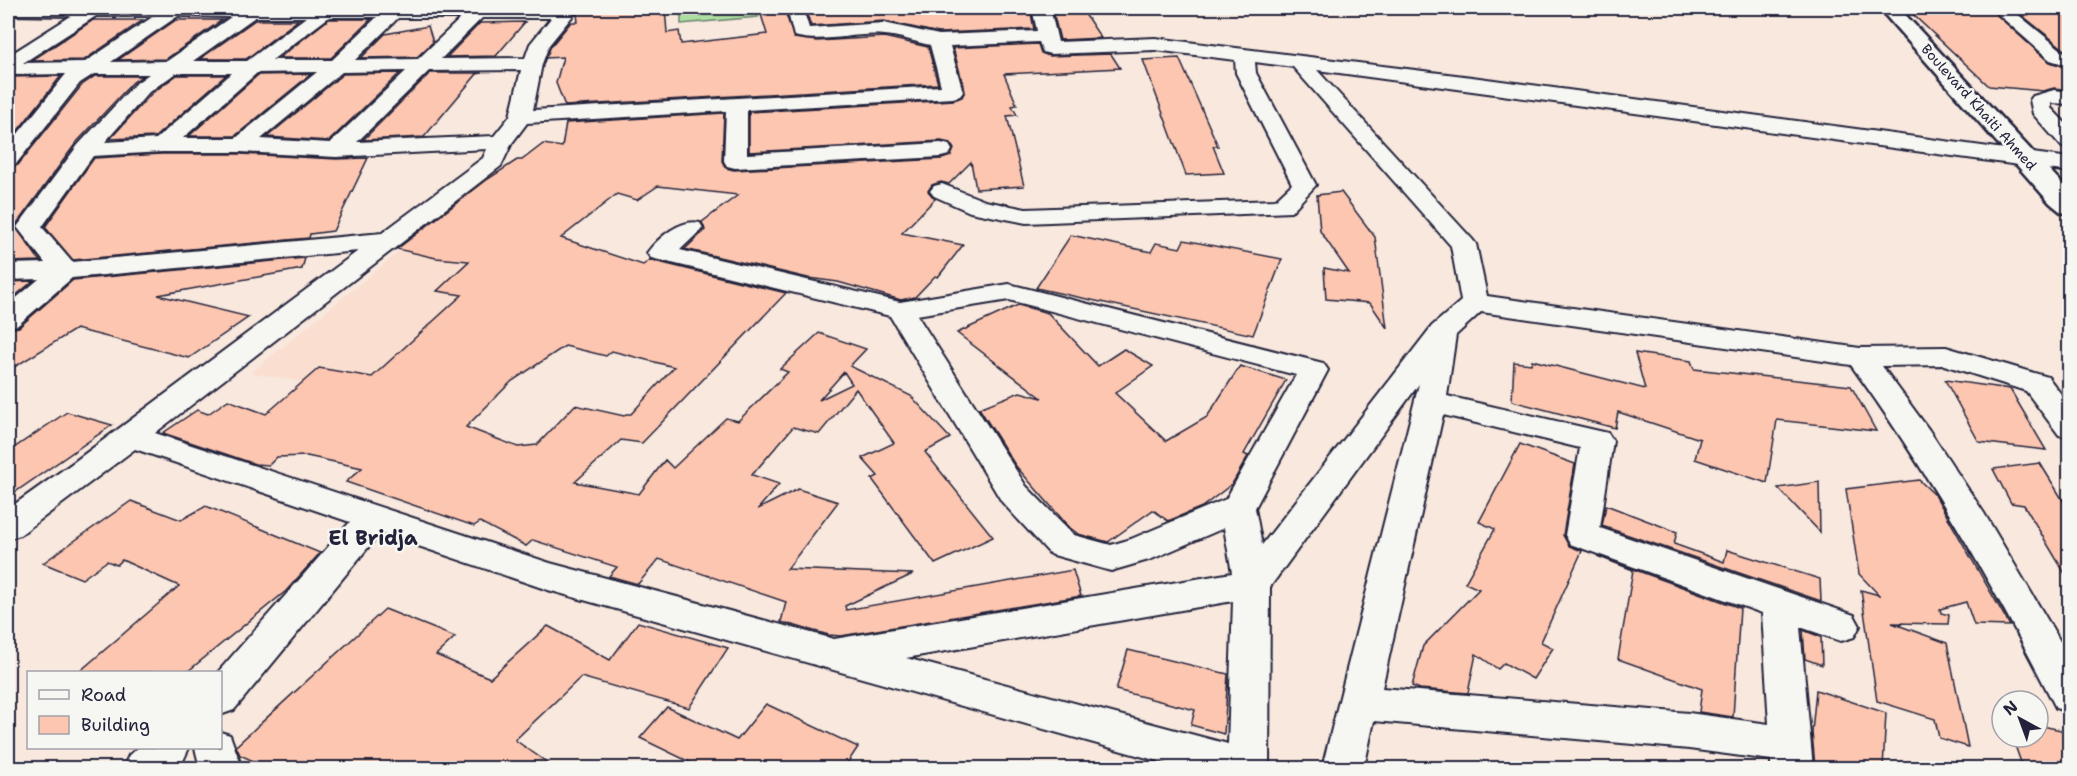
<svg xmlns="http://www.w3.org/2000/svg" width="2077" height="776" viewBox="0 0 2077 776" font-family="'Shantell Sans',sans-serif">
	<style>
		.built { fill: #faded0 }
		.green { fill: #aedfa0; stroke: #68806e; stroke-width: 1.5 }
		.building { fill: #fdc6b0; stroke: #22223b; stroke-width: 1.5; fill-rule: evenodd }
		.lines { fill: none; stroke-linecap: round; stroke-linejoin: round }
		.minor-casing { stroke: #22223b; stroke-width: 4 }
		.trunk-casing { stroke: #22223b; stroke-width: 5 }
		.minor { fill: #f6f6f2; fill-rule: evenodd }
		.trunk { fill: #f6f6f2; fill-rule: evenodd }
		.labels { text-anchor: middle; stroke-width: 5; stroke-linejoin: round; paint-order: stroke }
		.far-street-label { font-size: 14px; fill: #22223b; stroke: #f6f6f2 }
		.quarter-label { font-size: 20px; font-weight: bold; fill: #22223b; stroke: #f6f6f2 }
	</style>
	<rect width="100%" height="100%" fill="#f8e8de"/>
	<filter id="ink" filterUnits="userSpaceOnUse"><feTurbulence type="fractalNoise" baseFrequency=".0167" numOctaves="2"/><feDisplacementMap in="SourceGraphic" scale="12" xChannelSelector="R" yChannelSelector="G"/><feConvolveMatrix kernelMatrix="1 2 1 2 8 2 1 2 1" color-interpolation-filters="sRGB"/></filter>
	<g filter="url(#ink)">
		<path class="built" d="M406 246 523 263 384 396 251 373Z"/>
		<path class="green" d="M681 8H757L758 17 681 24Z"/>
		<g class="building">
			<path d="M581 8H665L667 33 679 31 681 44 767 34 759 8H789L786 14 794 38 817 41 884 37 928 47 938 84 565 106 556 83 563 57 546 58 551 46 571 22H578L577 14Z"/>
			<path d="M805 8H1030L1034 29 939 33 884 21 811 26Z"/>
			<path d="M1052 8H1074L1077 14H1085L1101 38 1060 40Z"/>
			<path d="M1906 8H1989L2049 62 2070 68V90L2054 88 2043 91 1989 86Z"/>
			<path d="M2013 8H2070V51L2065 50Z"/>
			<path d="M329 19H371L331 58H279Z"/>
			<path d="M93 20H143L84 60 31 61Z"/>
			<path d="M176 20H222L166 59 118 60Z"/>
			<path d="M255 20H298L246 59H200Z"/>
			<path d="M525 22 496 56 447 57 480 23Z"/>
			<path d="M428 26 433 42 417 57 361 58 385 34Z"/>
			<path d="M1038 44 1041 53 1049 56 1111 54 1120 68 1004 74 1017 105 1012 106 1017 115 1007 116 1024 186 976 189 971 162 949 184 941 182 932 185 928 191 935 199 902 233 963 245 938 277 935 276 915 297 901 300 838 282 808 278 685 249 705 230 702 222 738 195 658 186 637 200 617 194 561 238 643 265 650 260 786 293 642 443 621 440 575 482 639 494 665 460 673 468 726 418 738 421 788 372 780 369 819 333 866 349 850 366 911 396 950 438 925 452 993 537 935 564 872 479 878 476 862 458 894 443 856 389 819 434 793 427 752 475 779 484 758 509 798 489 838 502 787 569 913 574 845 606 846 610 1073 570 1081 596 841 636 829 635 781 622 786 602 659 559 638 584 609 576 617 567 533 540 526 546 480 522 474 526 346 482 362 468 307 456 277 457 269 465 255 464 163 433 197 410 208 414 228 400 266 414 319 368 372 377 462 295 437 291 469 261 436 258 397 249 488 179 517 160H522L543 144 562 147 566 123 724 113 722 161 726 168 734 170 942 159 951 156 954 149 950 143 941 141 749 152V112L954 100 962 97 965 91 953 48ZM565 346 606 356 612 351 674 367 631 414H626L624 416 575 405 537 445 518 447 466 427 512 381ZM844 372 852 384 819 400Z"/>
			<path d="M1179 58 1218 146H1213L1224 173 1186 175 1143 60Z"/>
			<path d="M400 73 329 141 267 137 343 74Z"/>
			<path d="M430 73H482L477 74 424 137 363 140Z"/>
			<path d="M311 74 235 136H189L258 75Z"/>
			<path d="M177 75H226L155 137 110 139 151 94Z"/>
			<path d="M61 76 8 143V77Z"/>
			<path d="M95 76H142L133 82 76 143 15 226 40 261 8 262V168L18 165 82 85Z"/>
			<path d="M162 154H241L336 159 368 158 333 231 310 234 309 238 73 260 45 227 94 158Z"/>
			<path d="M1341 192 1375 237 1387 328 1370 303 1326 299 1324 268 1349 273 1320 231 1317 195Z"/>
			<path d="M1071 235 1151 252 1156 243 1180 248 1184 240 1282 259 1253 335 1036 288Z"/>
			<path d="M305 258 302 269 158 295 249 317 189 358 76 329 8 371V329L19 327 73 280Z"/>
			<path d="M33 281 8 302V282Z"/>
			<path d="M1018 305 1048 313 1098 366 1124 349 1153 366 1115 393 1166 441 1207 417 1240 366 1286 380 1244 454 1248 456 1232 484 1202 507 1168 521 1153 510 1108 542 1078 534 1069 527 1015 465 979 408 1020 392 1042 398 957 333Z"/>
			<path d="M1635 353 1691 361 1694 369 1851 386 1876 431 1777 420 1767 483 1695 459 1700 439 1618 412 1615 428 1512 401 1514 362 1531 364 1532 360 1645 389Z"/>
			<path d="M1945 380 2010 389 2046 450 1979 442Z"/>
			<path d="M67 412 112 425 8 497V452Z"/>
			<path d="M1520 444 1575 464 1563 535 1569 546 1582 551 1541 642 1553 648 1533 679 1504 663 1498 669 1476 654 1468 693 1420 689 1412 686 1423 646 1479 589 1465 583 1495 529 1479 522Z"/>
			<path d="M2040 463 2070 512V582L2024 505 2011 503 1993 469Z"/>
			<path d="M1919 480 1935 495 2010 626 1974 625 1966 602 1940 609 1941 613 1949 615 1948 624 1892 623 1947 643 1968 747 1939 738 1935 719 1877 701 1861 590 1879 595 1859 574 1846 489Z"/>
			<path d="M1819 482 1820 532 1778 488Z"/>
			<path d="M131 501 181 520 206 506 320 553 286 591 187 672H79L179 586 122 560 117 565 107 561 82 579 43 563Z"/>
			<path d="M1606 505 1677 532 1674 544 1724 562 1727 550 1820 579 1821 601 1602 526Z"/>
			<path d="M1597 556 1740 608 1733 717 1699 712 1702 689 1618 659 1633 570Z"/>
			<path d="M385 609 455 637 436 655 490 678 548 626 610 660 638 622 728 648 689 708 581 677 515 740 555 768H269L240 755 236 746Z"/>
			<path d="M1803 630 1821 637 1822 665 1805 659Z"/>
			<path d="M1128 650 1228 674 1224 734 1191 725 1195 710 1116 690Z"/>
			<path d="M1816 690 1886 713 1883 768H1815L1812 732Z"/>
			<path d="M766 704 858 747 844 768H702L640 738 667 707 737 740Z"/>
			<path d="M2038 725 2070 732V768H2023L2012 737H2038Z"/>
		</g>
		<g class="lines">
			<g class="minor-casing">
				<g id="minor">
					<path d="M8 8H579L549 45 542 64 533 110 941 86 930 45C915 42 899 36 884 35 854 32 825 44 794 36L788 13 791 9H803L809 28 884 23 939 35 1037 31 1032 8H1050L1058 42 1155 38 1472 77 2070 158V172L1317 70 1472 239 1476 244 1487 296 1860 348 1946 347 2048 377 2070 406V438L2059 435 2026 391 1944 365 1882 366 1929 430 1984 513 2070 658V713L2056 708C1995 588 1929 473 1851 365L1481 312 1456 335 1447 396 1608 433 1613 441 1600 528 1854 615 1860 626 1854 637 1841 641 1800 627 1813 768H1771V760L1689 749 1374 721 1364 768H1322L1419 384 1270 587 1269 768H1183L548 590 380 533 234 710 220 715V672H218L350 522 135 449 20 535 8 539V509L74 462 358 251 72 278 18 325 8 327V305L39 279 8 280V264L45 263 17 227 78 145 135 84 149 74H94L80 83 16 164 8 166V146L66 74 8 75V56L71 16 8 15ZM96 16H154L85 62 23 63ZM178 16 231 17 167 61 111 62ZM255 17H306L247 61H193ZM329 17H377L332 60H272ZM398 18H461L418 59 355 60ZM482 18H551L530 44 525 58 441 59ZM1039 42 1043 52 1050 54 1155 50 1235 60 1236 73 1292 184 1275 200 1026 209 985 201 942 184 934 186 930 191 934 196 970 212 1026 223 1291 212 1316 185 1256 73 1255 62 1293 67 1451 246 1461 301 1432 326 1262 545 1255 508 1328 370 1323 363 1009 284 900 302 680 250 703 228 700 223C681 218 658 238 647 253L651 258 890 316 1002 502 1050 554 1111 571 1152 559 1224 528 1232 573 834 639 550 563 155 433 501 166 512 143 527 123 726 111 724 161 727 166 735 168 941 157 949 155 952 150 949 145 941 143 747 154V110L953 98 960 96 963 92 950 46ZM521 70 510 116 494 136 357 142 429 71ZM406 71 330 143 261 139 342 72ZM317 72 236 138H183L257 73ZM176 73H232L156 139 105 142 149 92ZM487 149 483 158 382 233 72 262 42 227 93 156 162 152H241L336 157ZM1009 300 1296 375 1226 499 1131 539 1111 545 1074 535 1026 486 917 315ZM1443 415 1580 448 1565 535 1570 544 1762 613 1769 724 1689 713 1382 688ZM1233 601 1228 744 906 658Z"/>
					<path d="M1991 8H2010L2064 52 2070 54V66L2050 60Z"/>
					<path d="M2054 90 2070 92V104L2051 103V108L2070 128V149L2062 147 2033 114 2030 100 2033 96Z"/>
					<path d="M220 732 230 735 242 768H200L195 748H220Z"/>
					<path d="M138 748H189L183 761 174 768H123L129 755Z"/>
				</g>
			</g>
			<g class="trunk-casing">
				<path id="trunk" d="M1879 8H1899L2070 192V214L2061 212 2050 203Z"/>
			</g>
			<use href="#minor" class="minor"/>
			<use href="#trunk" class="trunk"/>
		</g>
	</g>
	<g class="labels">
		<g class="far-street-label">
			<text transform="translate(1979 107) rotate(48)" y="5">Boulevard Khaiti Ahmed</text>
		</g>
		<g class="quarter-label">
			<text x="373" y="545">El Bridja</text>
		</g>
	</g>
	<rect width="2077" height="776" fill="none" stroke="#f6f6f2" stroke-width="30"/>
	<rect x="15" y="15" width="2047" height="746" fill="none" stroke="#22223b" stroke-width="2" filter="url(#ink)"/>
	<rect x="27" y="671" width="195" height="78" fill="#f6f6f2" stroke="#a1a1a9" stroke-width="1.5"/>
	<rect x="39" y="690" width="30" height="9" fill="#f6f6f2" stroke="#a1a1a9" stroke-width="1.5"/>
	<text x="81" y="701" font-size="18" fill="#22223b">Road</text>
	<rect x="39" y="716" width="30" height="18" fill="#fdc6b0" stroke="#a1a1a9" stroke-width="1.5"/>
	<text x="81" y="731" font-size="18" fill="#22223b">Building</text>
	<g transform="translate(2020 719) rotate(319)"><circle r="28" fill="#f6f6f2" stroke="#a1a1a9" stroke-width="1.5"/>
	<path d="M0-4.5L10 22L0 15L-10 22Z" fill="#22223b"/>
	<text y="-9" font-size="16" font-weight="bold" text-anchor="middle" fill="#22223b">N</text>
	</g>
</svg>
